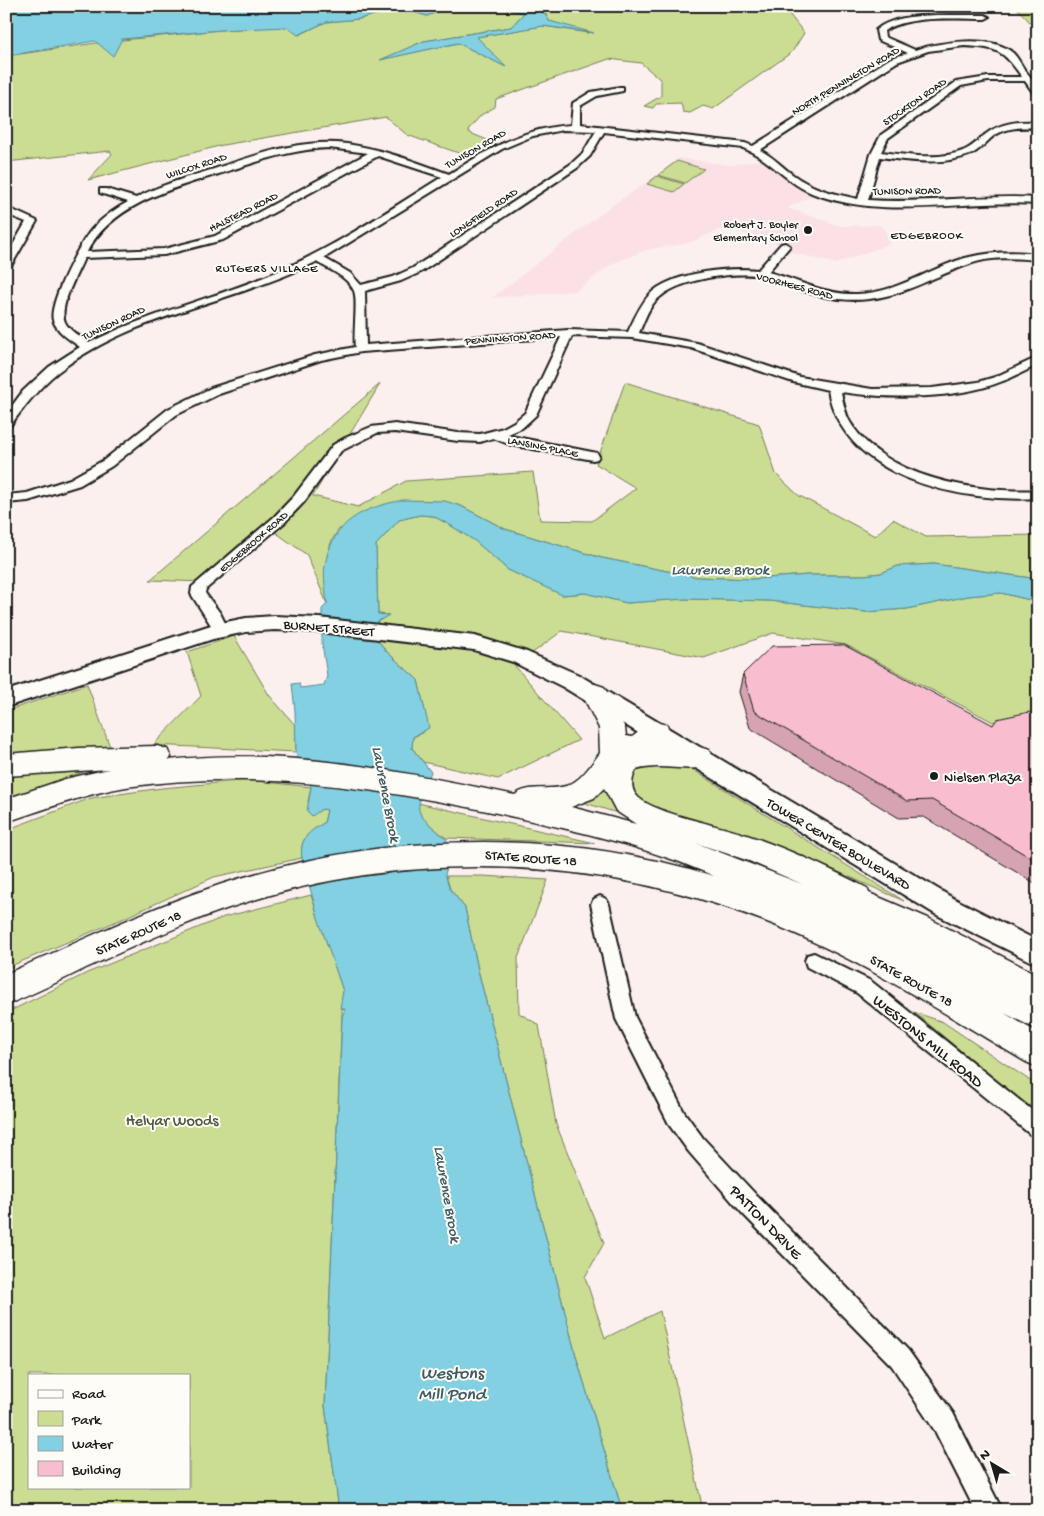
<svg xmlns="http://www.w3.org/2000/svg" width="1044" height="1516" viewBox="0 0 1044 1516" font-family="'Gochi Hand',sans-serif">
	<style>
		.built { fill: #fbe1e5 }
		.green { fill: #cbdd92; stroke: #747c57; fill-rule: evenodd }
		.water { fill: #82d0e1; stroke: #598892 }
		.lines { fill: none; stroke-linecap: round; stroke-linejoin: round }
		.street-casing { stroke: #1c1c1c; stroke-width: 4 }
		.secondary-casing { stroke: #1c1c1c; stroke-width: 4 }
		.highway-casing { stroke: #1c1c1c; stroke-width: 3 }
		.street { fill: #fdfcf7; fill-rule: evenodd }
		.secondary { fill: #fdfcf7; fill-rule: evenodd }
		.highway { fill: #fdfcf7; fill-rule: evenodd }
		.wall { fill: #d5a3b2; stroke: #1c1c1c }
		.building { fill: #f8becf; stroke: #1c1c1c }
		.poi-dot { fill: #1c1c1c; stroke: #fdfcf7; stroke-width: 2 }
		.labels { text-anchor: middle; stroke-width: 4; stroke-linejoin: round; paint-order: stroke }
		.far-street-label { font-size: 11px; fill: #1c1c1c; stroke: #fdfcf7 }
		.far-poi-label { font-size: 11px; fill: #1c1c1c; stroke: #fdfcf7; text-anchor: end }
		.far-neighbourhood-label { font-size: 12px; letter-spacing: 1px; fill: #1c1c1c; stroke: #fdfcf7 }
		.street-label { font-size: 14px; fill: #1c1c1c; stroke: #fdfcf7 }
		.poi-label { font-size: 14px; fill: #1c1c1c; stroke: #fdfcf7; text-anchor: start }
		.water-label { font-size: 15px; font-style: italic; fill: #405b61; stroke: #fdfcf7 }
		.near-street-label { font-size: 16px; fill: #1c1c1c; stroke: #fdfcf7 }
		.near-park-label { font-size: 16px; fill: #51563f; stroke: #fdfcf7 }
		.near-water-label { font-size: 18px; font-style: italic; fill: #405b61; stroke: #fdfcf7 }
	</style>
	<rect width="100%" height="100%" fill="#fcf0ef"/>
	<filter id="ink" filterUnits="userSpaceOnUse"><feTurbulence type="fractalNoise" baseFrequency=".02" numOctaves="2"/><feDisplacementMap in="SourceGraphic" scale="10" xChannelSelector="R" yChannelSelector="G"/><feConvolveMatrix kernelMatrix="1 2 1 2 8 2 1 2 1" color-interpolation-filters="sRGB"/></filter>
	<g filter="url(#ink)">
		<path class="built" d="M679 158 731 165 764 159 790 181 815 194 788 208 840 226 880 225 886 232 889 244 836 264 786 251 789 247 724 228 689 243 647 250 612 264 576 291 492 298 612 205 644 184Z"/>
		<g class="green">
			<path d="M453 6H496L524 13 511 27 424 41 383 59 458 43 504 66 476 37 543 26 588 33 549 21 546 14 535 6H783L804 33 792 52 713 109 703 106 690 113 683 112 681 103 656 104 653 108 644 106 661 96V80L641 63 609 59 496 99 495 107 481 115 468 130 470 133 497 144 473 158 407 135 386 117 223 145 88 180 112 154 110 151 6 162V56L103 42 220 30 288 26 299 35 326 22 359 19 389 11H410L427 16Z"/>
			<path d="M1015 6H1038V31Z"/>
			<path d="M677 161 704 169 685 183 658 175Z"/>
			<path d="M657 176 684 184 674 192 647 184Z"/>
			<path d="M625 382 759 424 776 474 798 495 875 536 893 519 926 537 1038 535V579L934 564 898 566 881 573 864 575H808L753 579 697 577 602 558 505 529 461 506 339 529C322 552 325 577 327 604L307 555 264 524 203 582 150 580 380 384 313 496 358 507 406 481 533 472 540 520 592 521 636 488 596 464Z"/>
			<path d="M420 515 433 516 450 525 475 541 508 570 563 595 585 593 627 603 685 599 769 601 866 612 907 609 968 596 1001 593 1038 602V721L1024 714 993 722 846 645 773 633 704 658 562 631 515 666 579 740 498 779 423 762 412 748 413 737 422 733 424 707 418 680 387 652 376 638 377 622 388 615 378 614 376 545 399 520Z"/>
			<path d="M234 636 269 695 296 726V752L153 745 201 696 187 652Z"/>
			<path d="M87 684 110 747 6 755V711Z"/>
			<path d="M661 764 692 769 904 901 793 852 644 805 628 786 638 768Z"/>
			<path d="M94 768 6 800V772Z"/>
			<path d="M606 778 627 816 585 803V799Z"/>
			<path d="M248 780 311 787 308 802 319 811 322 809 327 810 324 823C309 832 299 839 302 858L214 877 122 919 6 968V830L91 798 162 788Z"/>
			<path d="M418 803 595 843 446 838 425 821 418 811Z"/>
			<path d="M446 876H483L548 880 518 958 519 1013 539 1025 556 1124 604 1243 585 1277 605 1338 660 1311 703 1510H622L576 1356 479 974 465 908 450 889Z"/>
			<path d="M311 895 343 991 325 1406 339 1510H6V1013L87 973 224 917ZM29 1375H189V1487H29Z"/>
			<path d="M914 1012 943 1022 1038 1086V1115Z"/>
		</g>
		<g class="water">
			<path d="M6 6H453L427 16 410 11H389L359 19 326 22 298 35 287 27 220 30 122 39 113 56 95 41 6 56Z"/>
			<path d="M496 6C515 6 540 0 549 21L594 33 543 26 477 37 506 67 458 43 380 60 424 41 511 27 524 13Z"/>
			<path d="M403 500 445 501 461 506 505 529 602 558 697 577 753 579 808 575H864L881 573 898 566 934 564 1038 579V602L1001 593 968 596 907 609 866 612 769 601 685 599 627 603 585 593 562 595 508 570 475 541 450 525 433 516 420 515 399 520 376 545 378 614 389 615 377 622 376 638 387 652 418 680 429 728 413 737 412 748 431 772C410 820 416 809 450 843L451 855 445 874 450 889 465 908 479 974 576 1356 622 1510H339L325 1406 342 1017 345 1009 340 1008 343 991 318 918 302 858C299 839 309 831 324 823L327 810 322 809 312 816 307 811 311 787 309 779 299 764 296 752 295 711 292 684 299 683 300 688 324 685 327 676 322 643V609L327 604C326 592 323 577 325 565 333 521 362 508 403 500Z"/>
		</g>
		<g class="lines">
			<g class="street-casing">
				<g id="street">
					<path d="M961 15H985L989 17 985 19C956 19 909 15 884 31L885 37 915 50C939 42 992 34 1013 53 1017 57 1021 64 1024 69 1031 78 1038 84 1038 95H1035L1025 81H988L961 86 888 138 881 152C909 155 939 161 965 150 974 146 979 139 986 134 1001 122 1020 121 1038 122V128C1020 127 1004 127 990 139 984 145 979 150 972 154 943 166 910 161 880 157L868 200C924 204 981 194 1038 198V204C965 199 887 220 817 195 787 185 771 159 743 148L604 132 590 156 577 168 421 272 401 281 365 291 366 345 568 330 628 332C634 319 640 305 650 294 672 272 728 267 758 270L781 244 785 243 790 246 768 272C798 280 825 295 857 294 897 293 928 269 965 258 989 252 1014 251 1038 254V260C1016 258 991 256 970 264 936 275 906 295 869 299 844 302 818 297 795 288 784 284 773 279 762 276 735 271 681 279 660 297 649 305 644 321 639 333L697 343 800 377 872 389 932 388 978 382 995 377 1038 357V365C1026 370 1015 377 1003 381 957 400 889 399 841 392 843 402 845 413 850 422 884 478 978 494 1038 490V498C962 503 843 479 828 390L793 382 691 348 632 338 572 336 536 415 522 428 506 435 597 453 599 456 597 459 593 460 511 445 493 438 480 442 458 441 395 432 377 433 341 451 304 502 284 523 206 589 205 593 220 613 228 629 226 633 221 634 216 633 191 594 192 587 274 517 294 496 333 445 345 438 371 427 395 424 458 433 480 434 503 428 514 422 525 413 561 337 361 352 321 360 219 394 176 415 112 466 80 485 28 501 6 503V495L27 493 70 479 104 460 168 409 211 388 315 355 355 347C353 333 358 300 354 291 348 277 329 269 316 262 233 303 133 314 58 372 39 387 25 406 10 426L6 427V414L23 391 49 367 80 347C70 340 57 332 53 320 48 304 81 239 94 227 104 217 116 208 128 202L100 193V189H106L136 198C160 185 188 177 214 169 257 155 301 138 347 144 382 149 416 162 449 174 490 149 522 128 571 125L573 103 591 92 620 87H623V91L597 96 580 106V124L745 143 753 146 891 58 908 53 878 40 876 30C894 13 938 15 961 15ZM964 46C998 48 1002 49 1022 77H988L956 82 881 135 871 154 858 199C834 194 812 189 792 174 781 166 772 156 760 150L897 62 928 51ZM563 130 596 131 583 153 571 164 413 268 393 277 361 285 350 273 324 258 502 149 533 136ZM329 148 368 153 215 236 164 249 87 252C112 203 177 187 225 172 260 161 293 149 329 148ZM378 156 442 177C387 211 334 248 274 273 213 299 148 313 89 343 81 337 69 331 65 322 58 307 78 273 84 258L164 255 223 240Z"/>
					<path d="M6 207 37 221 11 266 6 269V257L26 222 6 214Z"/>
					<path d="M600 896 606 899 609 904 635 1017 684 1112 703 1138 758 1197 908 1350 953 1413 1002 1510H975L935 1431 892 1366 742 1213 689 1152 670 1126 616 1019 591 904 594 899Z"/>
					<path d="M814 953 871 981 1038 1115V1138L1031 1135 857 993 807 967 805 961 807 955Z"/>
				</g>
			</g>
			<g class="secondary-casing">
				<path id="secondary" d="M275 616 319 618 475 636 527 652 579 675 953 898 1038 941V965L935 914 563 687 513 662 474 650 319 632 275 630 246 632 213 639 6 707V691L211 625 246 618Z"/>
			</g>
			<g class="highway-casing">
				<path id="highway" d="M595 684 604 687 625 728 626 736 632 737C644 728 651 720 667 725L670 732 667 739 660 745 699 747 709 750 713 758 709 766C686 773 661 762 636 770 631 780 630 790 639 798 657 814 718 825 744 834 786 848 827 867 867 888L869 893 928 918 1038 975V1030L1004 1013 1038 1033V1067L1026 1062C942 1012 854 955 762 920 598 857 415 849 247 902 192 919 139 944 86 968 60 981 33 994 6 1005V974C76 943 146 909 219 885 378 832 553 827 714 876 699 870 684 863 668 858 613 838 554 826 497 813 374 787 250 769 126 787 84 794 46 809 6 822V799L65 779 109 769 6 776V754L79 748 157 746 167 749 171 757 169 760C284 747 403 771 515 795 528 784 550 791 566 786 581 781 591 765 600 753L599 728 582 694 586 687ZM604 788 616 811 636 824 571 807 594 798ZM696 843 749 861 802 884Z"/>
			</g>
			<use href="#street" class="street"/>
			<use href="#secondary" class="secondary"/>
			<use href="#highway" class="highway"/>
		</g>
		<path class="wall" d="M743 674 993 725 1038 717V885L924 817 899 818 750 728 739 692Z"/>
		<path class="building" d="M844 645 993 725 997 719 1029 712 1038 717V862L932 800 907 801 754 711 743 674 772 646Z"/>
	</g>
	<g class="poi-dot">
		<circle cx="808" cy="230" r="5"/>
		<circle cx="934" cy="776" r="5"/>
	</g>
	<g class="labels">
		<g class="far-street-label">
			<text transform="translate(845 80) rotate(-31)" y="4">NORTH PENNINGTON ROAD</text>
			<text transform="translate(914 101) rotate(-35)" y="4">STOCKTON ROAD</text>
			<text transform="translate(475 148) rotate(-30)" y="4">TUNISON ROAD</text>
			<text transform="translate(196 165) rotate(-18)" y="4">WILCOX ROAD</text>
			<text transform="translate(907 190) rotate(-1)" y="4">TUNISON ROAD</text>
			<text transform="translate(243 211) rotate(-27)" y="4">HALSTEAD ROAD</text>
			<text transform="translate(483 212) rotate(-34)" y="4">LONGFIELD ROAD</text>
			<text transform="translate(795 285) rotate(15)" y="4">VOORHEES ROAD</text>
			<text transform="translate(113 322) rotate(-25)" y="4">TUNISON ROAD</text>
			<text transform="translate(510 337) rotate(-4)" y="4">PENNINGTON ROAD</text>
			<text transform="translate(543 446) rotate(11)" y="4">LANSING PLACE</text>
			<text transform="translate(253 541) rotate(-41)" y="4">EDGEBROOK ROAD</text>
		</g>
		<g class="far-poi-label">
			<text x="798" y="228">Robert J. Boyler<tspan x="798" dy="13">Elementary School</tspan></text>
		</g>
		<g class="far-neighbourhood-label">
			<text x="927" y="239">EDGEBROOK</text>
			<text x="267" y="272">RUTGERS VILLAGE</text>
		</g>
		<g class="street-label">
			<text transform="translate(329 627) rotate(5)" y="5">BURNET STREET</text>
			<text transform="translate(839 843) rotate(31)" y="5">TOWER CENTER BOULEVARD</text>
			<text transform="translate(531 857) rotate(4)" y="5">STATE ROUTE 18</text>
			<text transform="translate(138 932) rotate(-24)" y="5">STATE ROUTE 18</text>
			<text transform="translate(912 980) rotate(29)" y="5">STATE ROUTE 18</text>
		</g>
		<g class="poi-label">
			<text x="944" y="781">Nielsen Plaza</text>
		</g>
		<g class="water-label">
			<text x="720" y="574">Lawrence Brook</text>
			<text transform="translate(387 794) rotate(79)" y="5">Lawrence Brook</text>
			<text transform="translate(448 1194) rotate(80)" y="5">Lawrence Brook</text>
		</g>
		<g class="near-street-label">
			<text transform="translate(929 1040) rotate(39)" y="6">WESTONS MILL ROAD</text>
			<text transform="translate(767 1221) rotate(46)" y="6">PATTON DRIVE</text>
		</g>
		<g class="near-park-label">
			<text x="172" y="1125">Helyar Woods</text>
		</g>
		<g class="near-water-label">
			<text x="452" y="1378">Westons<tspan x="452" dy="21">Mill Pond</tspan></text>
		</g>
	</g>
	<rect width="1044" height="1516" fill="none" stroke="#fdfcf7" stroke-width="25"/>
	<rect x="12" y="12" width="1019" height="1491" fill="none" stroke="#1c1c1c" stroke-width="2" filter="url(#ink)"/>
	<rect x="28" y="1374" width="162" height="115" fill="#fdfcf7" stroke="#a3a29f"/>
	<rect x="38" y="1390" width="25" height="8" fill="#fdfcf7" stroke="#a3a29f"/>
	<text x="72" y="1398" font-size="15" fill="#1c1c1c">Road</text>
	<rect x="38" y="1411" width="25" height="15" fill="#cbdd92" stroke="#a3a29f"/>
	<text x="72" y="1424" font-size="15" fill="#1c1c1c">Park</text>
	<rect x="38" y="1436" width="25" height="15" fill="#82d0e1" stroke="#a3a29f"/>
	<text x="72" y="1448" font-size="15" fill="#1c1c1c">Water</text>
	<rect x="38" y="1461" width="25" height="15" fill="#f8becf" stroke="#a3a29f"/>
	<text x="72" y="1474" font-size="15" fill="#1c1c1c">Building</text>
	<g transform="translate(992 1464) rotate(322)" stroke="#fdfcf7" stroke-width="4" paint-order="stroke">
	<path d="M0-4L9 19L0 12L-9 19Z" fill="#1c1c1c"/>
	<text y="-8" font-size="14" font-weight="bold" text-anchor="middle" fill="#1c1c1c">N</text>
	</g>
</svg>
